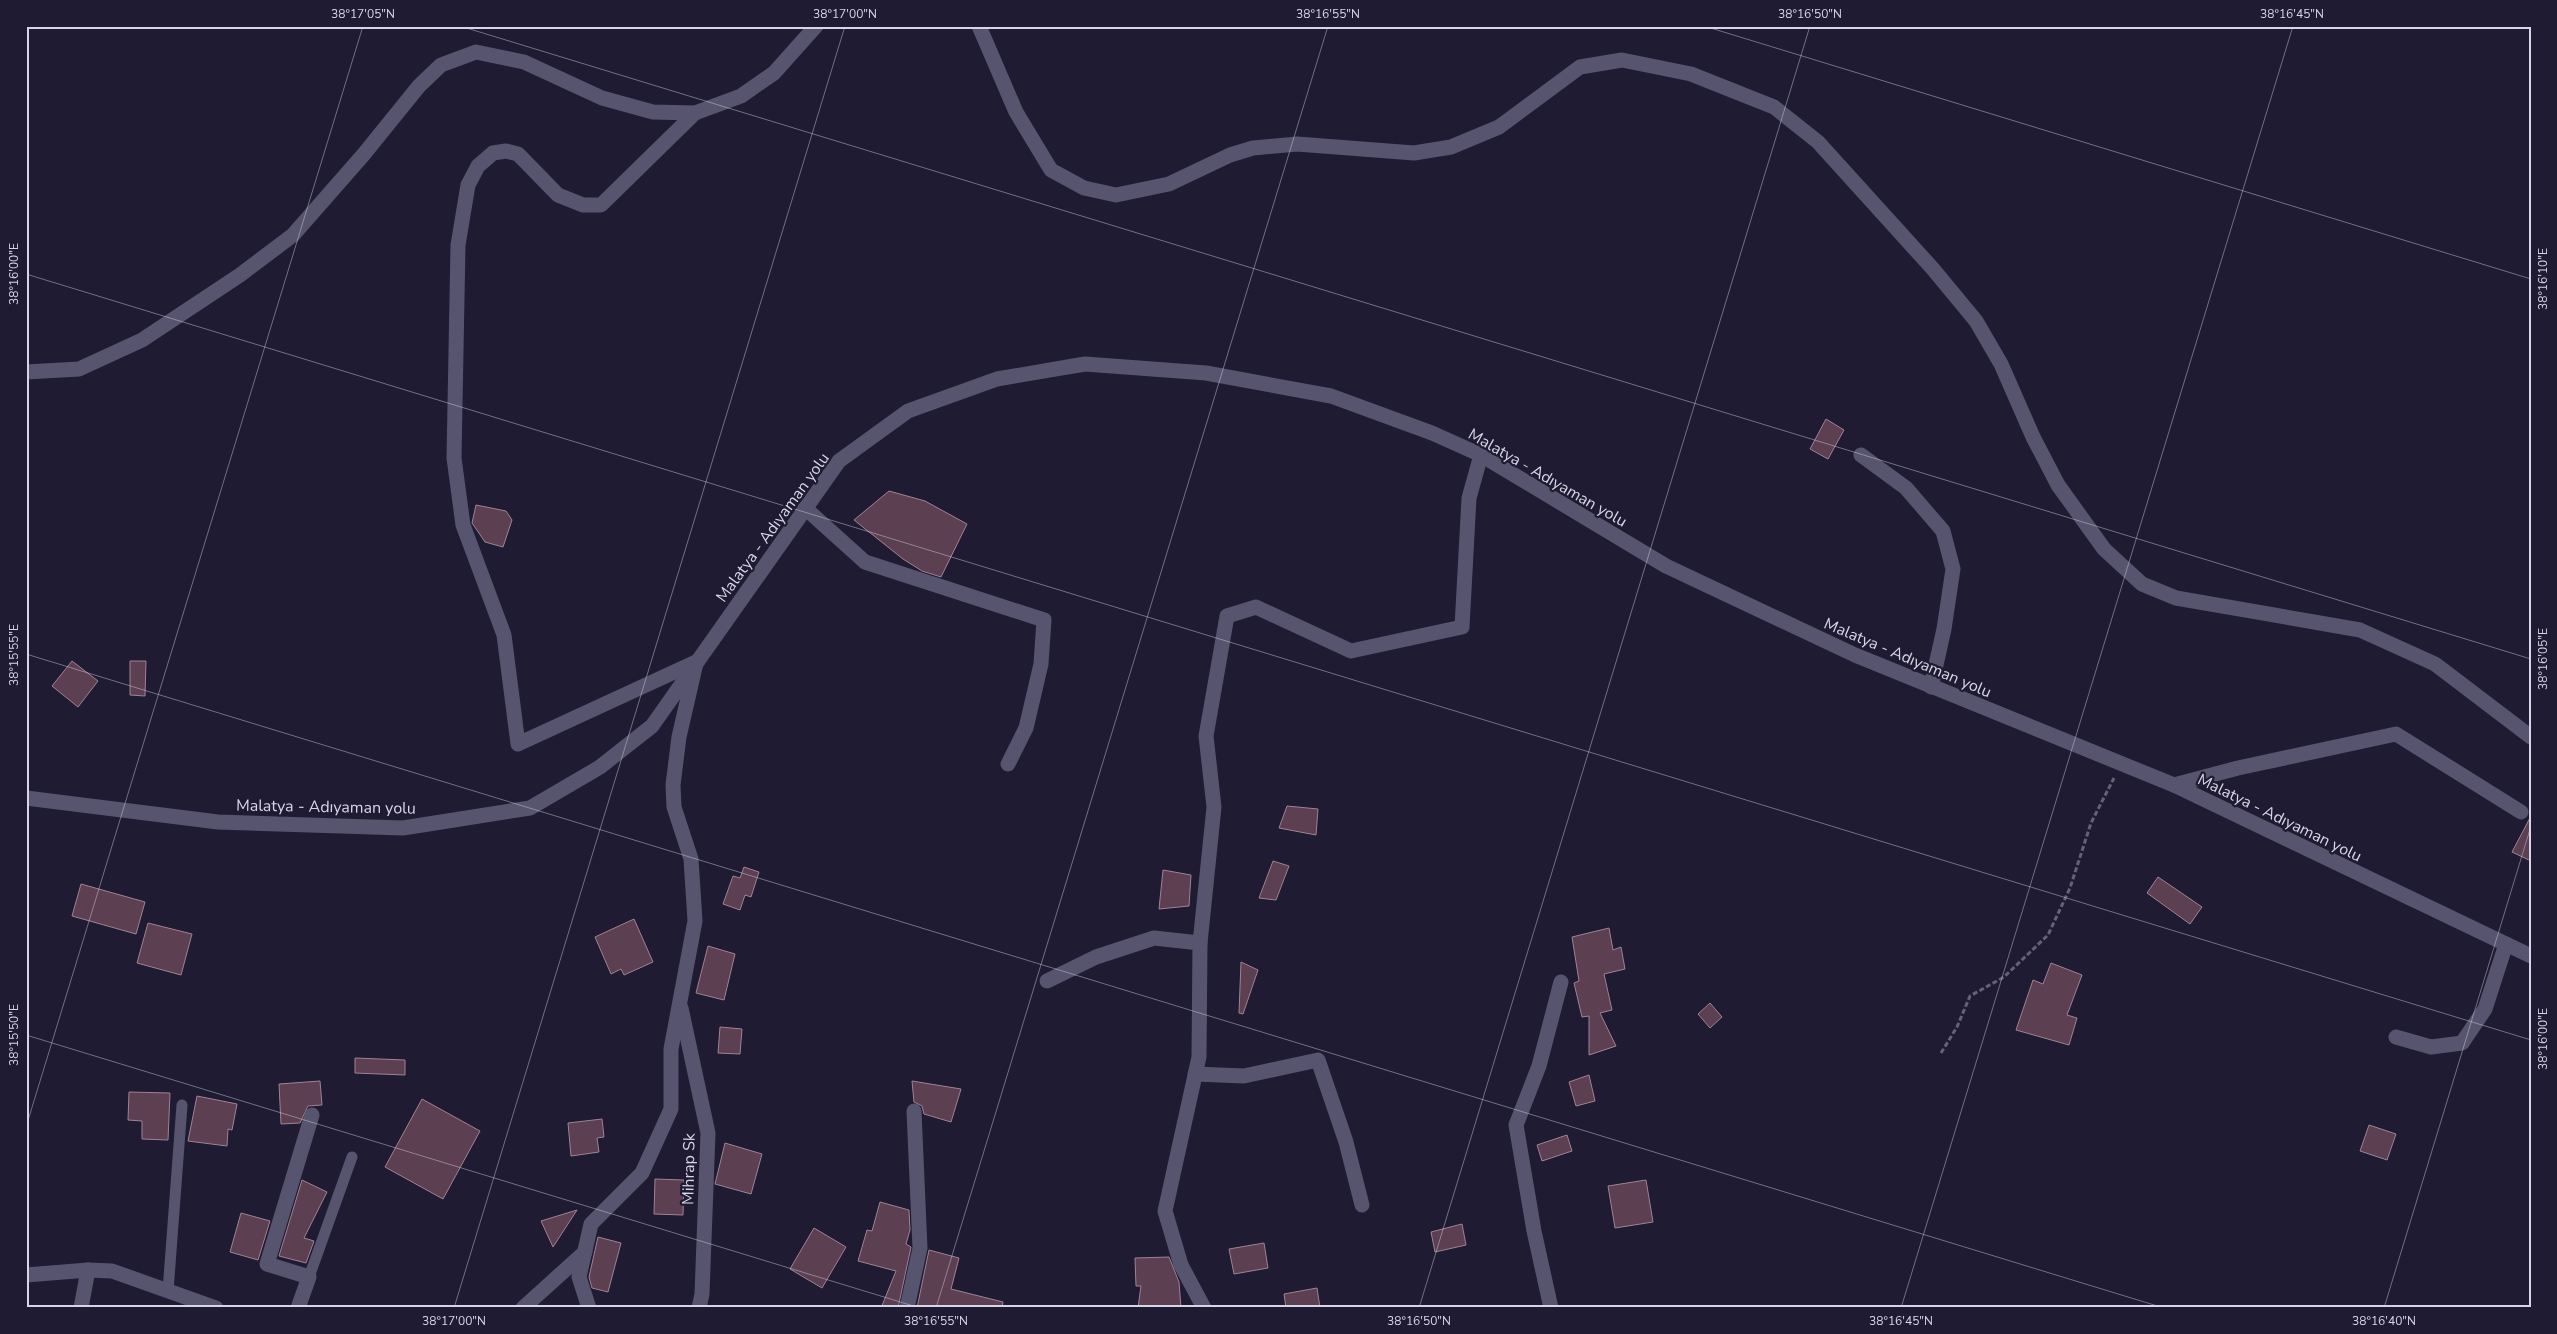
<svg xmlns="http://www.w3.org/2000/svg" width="2557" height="1334" viewBox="0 0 2557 1334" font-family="'Nunito Sans',sans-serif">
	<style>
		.building { fill: #5c3f50; stroke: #a08393 }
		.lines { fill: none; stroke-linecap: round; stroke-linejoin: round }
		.path { stroke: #656277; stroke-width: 3; stroke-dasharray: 5 2.5; stroke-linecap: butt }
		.lane { stroke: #57546f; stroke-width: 11 }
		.street { stroke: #57546f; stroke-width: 15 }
		.secondary { stroke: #57546f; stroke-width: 15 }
		.ticks { fill: none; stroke: #d8d6e6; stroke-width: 1; stroke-opacity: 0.45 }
		.labels { text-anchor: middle; stroke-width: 4.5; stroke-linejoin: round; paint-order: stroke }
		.street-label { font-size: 16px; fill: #d8d6e6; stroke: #1e1b32 }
		.neatline { fill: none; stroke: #d8d6e6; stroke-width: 2 }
		.ticks-label { font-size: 12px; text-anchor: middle; fill: #d8d6e6 }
	</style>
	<rect width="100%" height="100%" fill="#1e1b32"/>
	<g class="building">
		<path d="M1826 419 1844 430 1828 459 1810 449Z"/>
		<path d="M889 491 925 501 967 524 941 577 922 571 903 559 854 520Z"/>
		<path d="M476 505 506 511 512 520 503 547 485 542 472 523Z"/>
		<path d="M72 661 98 681 78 707 52 686Z"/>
		<path d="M130 661H146L145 696 130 695Z"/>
		<path d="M1287 806 1318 809 1316 835 1279 828Z"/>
		<path d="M2531 816V861L2512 852Z"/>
		<path d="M1273 861 1289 866 1276 900 1259 898Z"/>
		<path d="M744 867 759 872 751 897 745 895 740 910 723 904 733 876 740 878Z"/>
		<path d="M1163 870 1191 875 1189 906 1159 909Z"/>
		<path d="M2158 877 2202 907 2190 924 2147 893Z"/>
		<path d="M81 884 145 902 136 934 72 916Z"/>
		<path d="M634 919 653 962 624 975 621 969 611 974 595 937Z"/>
		<path d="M148 923 192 934 181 975 137 963Z"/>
		<path d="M1609 928 1613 950 1621 947 1625 969 1604 974 1612 1010 1600 1013 1616 1046 1589 1055V1016L1582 1017 1574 983 1579 981 1572 937Z"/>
		<path d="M708 946 735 954 724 1000 696 993Z"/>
		<path d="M1241 962 1258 970 1243 1014 1239 1013Z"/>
		<path d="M2051 963 2082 975 2067 1015 2077 1018 2069 1045 2016 1030 2033 980 2043 984Z"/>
		<path d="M1710 1003 1722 1017 1710 1028 1698 1014Z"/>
		<path d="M720 1027 742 1029 740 1054 718 1053Z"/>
		<path d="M355 1058 405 1060V1075L355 1073Z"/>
		<path d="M1589 1075 1595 1101 1576 1106 1569 1082Z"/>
		<path d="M320 1081 322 1105 308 1106 300 1123 281 1124 279 1084Z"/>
		<path d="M912 1081 961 1089 951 1122 924 1114 922 1106 914 1102Z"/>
		<path d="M129 1092 170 1093 168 1140 142 1139V1121L128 1120Z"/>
		<path d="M197 1096 237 1104 232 1130 228 1129 227 1146 188 1141Z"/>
		<path d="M422 1099 480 1131 443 1199 385 1167Z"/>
		<path d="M602 1119 604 1137 597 1138 599 1152 571 1156 568 1123Z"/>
		<path d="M2369 1125 2396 1134 2387 1160 2360 1151Z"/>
		<path d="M1567 1135 1572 1151 1542 1161 1537 1145Z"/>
		<path d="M725 1143 762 1154 751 1194 715 1184Z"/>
		<path d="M655 1179 684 1180 683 1215 654 1214Z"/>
		<path d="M302 1180 327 1192 304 1238 314 1241 306 1263 279 1256Z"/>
		<path d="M1646 1180 1653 1222 1615 1228 1608 1186Z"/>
		<path d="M880 1202 909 1210 910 1230 906 1244 911 1247 898 1308H881L896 1271 858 1261 867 1230 872 1231Z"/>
		<path d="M577 1210 566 1227 553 1247 541 1221Z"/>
		<path d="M241 1213 270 1221 258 1260 230 1252Z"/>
		<path d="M1462 1224 1466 1245 1435 1252 1431 1232Z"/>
		<path d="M814 1228 846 1247 822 1288 790 1269Z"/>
		<path d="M598 1237 621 1243 608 1292 592 1288 589 1277Z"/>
		<path d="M1264 1243 1268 1268 1234 1274 1229 1249Z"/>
		<path d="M929 1250 959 1258 951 1289 1003 1302 1002 1308H917Z"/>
		<path d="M1169 1257 1179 1282 1181 1308H1138L1141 1286H1136L1135 1258Z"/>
		<path d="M1317 1288 1320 1308H1286L1284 1294Z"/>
	</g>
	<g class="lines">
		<path class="path" d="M1941 1053 1957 1027 1970 996 2004 977 2048 935 2070 888 2091 823 2114 778"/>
		<g class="lane">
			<path d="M309 1277 352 1157"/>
			<path d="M168 1291 182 1105"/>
		</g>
		<g class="street">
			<path d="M979 26 1016 112 1051 170 1084 188 1116 195 1169 184 1230 155 1253 148 1297 144 1414 153 1451 147 1499 127 1580 67 1622 60 1691 74 1774 107 1818 142 1933 269 1976 321 2001 364 2033 437 2058 485 2104 549 2142 584 2176 598 2360 630 2435 664 2531 737"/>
			<path d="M695 113 601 205H583L558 195 518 154 506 151 493 153 478 166 468 185 458 245 454 458 463 525 504 635 518 744 698 661"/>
			<path d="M26 372 79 369 142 340 240 275 293 235 364 154 419 86 441 65 476 52 524 62 602 98 653 112 695 113 741 96 774 73 816 26"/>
			<path d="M805 508 865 562 1044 620 1041 664 1026 728 1008 764"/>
			<path d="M1047 981 1096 957 1154 938 1200 943"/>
			<path d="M681 1008 708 1133 702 1294 699 1308"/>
			<path d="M1195 1074 1244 1076 1318 1060 1346 1142 1362 1205"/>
			<path d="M1181 1265 1204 1308"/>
			<path d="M26 1275 88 1270 112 1271 216 1308"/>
			<path d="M81 1308 88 1270"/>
			<path d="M298 1308 309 1277 267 1264 312 1115"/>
			<path d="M523 1308 585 1252"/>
			<path d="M589 1308 579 1277 591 1224 642 1173 671 1109V1049L695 921 691 859 674 807 673 785 679 737 696 663"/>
			<path d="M907 1308 920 1248 914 1111"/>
			<path d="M1551 1308 1534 1231 1516 1125 1539 1066 1561 982"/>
		</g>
		<g class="secondary">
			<path d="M1861 455 1906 488 1943 531 1953 569 1944 629 1931 687"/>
			<path d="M2174 785 2238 768 2396 734 2521 812"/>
			<path d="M26 798 218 822 403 828 530 808 600 767 652 726 839 461 908 411 997 379 1085 364 1206 373 1331 396 1432 433 1481 455 1666 566 1855 655 2174 785 2531 956"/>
			<path d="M2396 1037 2431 1047 2462 1043 2485 1009 2506 944"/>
			<path d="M1181 1265 1165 1211 1199 1057 1200 943 1214 807 1206 736 1227 616 1256 607 1351 651 1462 627 1469 498 1481 455"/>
		</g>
	</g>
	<path class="ticks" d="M460 26 2531 659M1704 26 2531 279M26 274 2531 1040M26 654 2164 1308M26 1035 920 1308M26 1127 363 26M454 1308 845 26M936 1308 1328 26M1419 1308 1810 26M1901 1308 2293 26M2384 1308 2531 826"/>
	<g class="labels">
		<g class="street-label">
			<text transform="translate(1548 477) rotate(30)" y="6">Malatya - Adıyaman yolu</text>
			<text transform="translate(772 527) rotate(-54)" y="6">Malatya - Adıyaman yolu</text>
			<text transform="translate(1908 657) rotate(23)" y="6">Malatya - Adıyaman yolu</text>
			<text transform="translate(326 806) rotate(1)" y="6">Malatya - Adıyaman yolu</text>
			<text transform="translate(2280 817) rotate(26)" y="6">Malatya - Adıyaman yolu</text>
			<text transform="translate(688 1169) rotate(-89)" y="6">Mihrap Sk</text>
		</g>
	</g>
	<rect width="2557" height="1334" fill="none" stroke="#1e1b32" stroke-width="55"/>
	<rect x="28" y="28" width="2502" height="1278" class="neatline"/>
	<g class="ticks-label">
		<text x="363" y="18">38°17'05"N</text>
		<text x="845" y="18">38°17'00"N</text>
		<text x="1328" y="18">38°16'55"N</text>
		<text x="1810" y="18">38°16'50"N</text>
		<text x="2292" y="18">38°16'45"N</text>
		<text transform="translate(14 274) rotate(-90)" y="4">38°16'00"E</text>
		<text transform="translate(2543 279) rotate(-90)" y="4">38°16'10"E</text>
		<text transform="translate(14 655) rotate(-90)" y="4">38°15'55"E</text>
		<text transform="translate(2543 659) rotate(-90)" y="4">38°16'05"E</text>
		<text transform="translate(14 1035) rotate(-90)" y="4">38°15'50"E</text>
		<text transform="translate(2543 1039) rotate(-90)" y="4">38°16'00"E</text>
		<text x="454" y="1325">38°17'00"N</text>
		<text x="936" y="1325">38°16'55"N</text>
		<text x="1419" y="1325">38°16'50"N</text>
		<text x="1901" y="1325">38°16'45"N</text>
		<text x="2384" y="1325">38°16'40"N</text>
	</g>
</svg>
